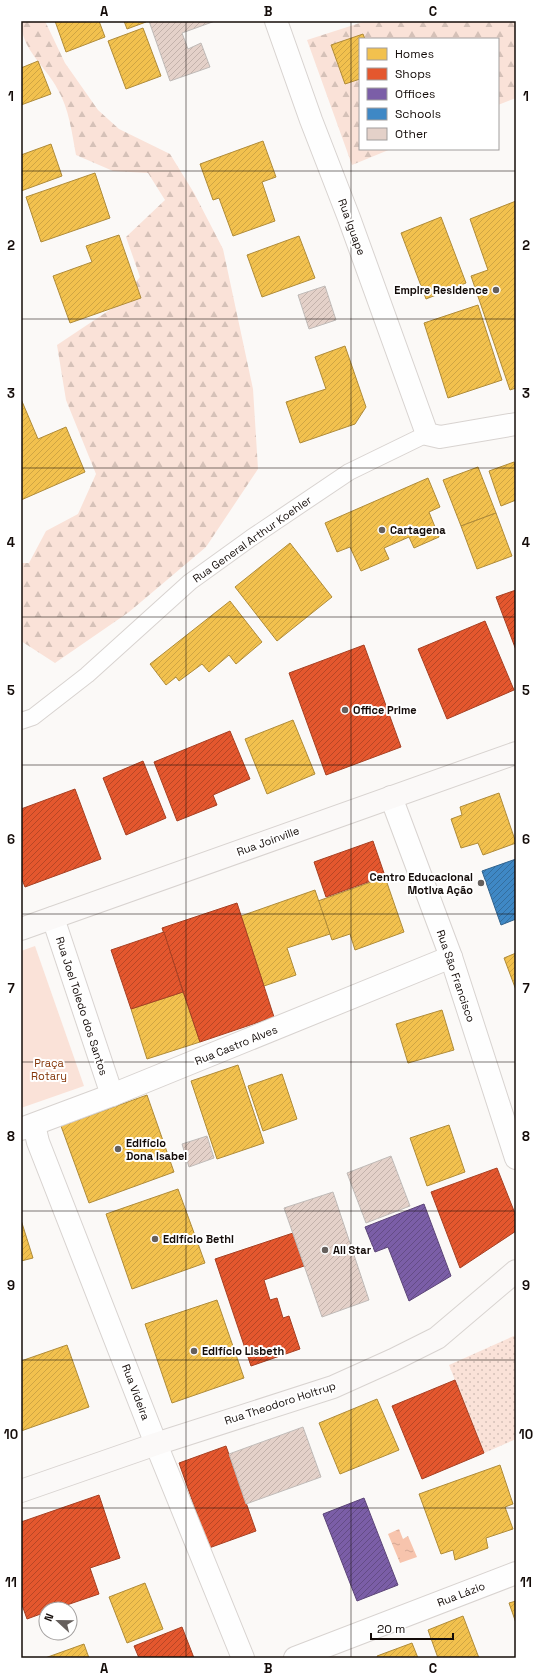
<svg xmlns="http://www.w3.org/2000/svg" width="537" height="1679" viewBox="0 0 537 1679" font-family="'Space Grotesk',sans-serif">
	<style>
		.grass { fill: url(#grass-dots) }
		.forest { fill: url(#forest-firs) }
		.green { fill: #fae2d8 }
		.water { fill: url(#water-ripples) }
		.homes { fill: url(#homes-hatch); stroke: #af8b39 }
		.shops { fill: url(#shops-hatch); stroke: #a64023 }
		.offices { fill: url(#offices-hatch); stroke: #5c4578 }
		.schools { fill: url(#schools-hatch); stroke: #32638d }
		.building { fill: url(#building-hatch); stroke: #c0bbb8 }
		.lines { fill: none; stroke-linecap: round; stroke-linejoin: round }
		.service-casing { stroke: #d8d3d0; stroke-width: 18 }
		.minor-casing { stroke: #d8d3d0; stroke-width: 24 }
		.secondary-casing { stroke: #d8d3d0; stroke-width: 24 }
		.service { stroke: #fefefe; stroke-width: 16 }
		.minor { stroke: #fefefe; stroke-width: 22 }
		.secondary { stroke: #fbf9f8; stroke-width: 22 }
		.grid { fill: none; stroke: #140c09; stroke-width: 1; stroke-opacity: 0.55 }
		.poi-dot { fill: #655f5c; stroke: #fff; stroke-width: 1.5 }
		.labels { text-anchor: middle; stroke-width: 4; stroke-linejoin: round; paint-order: stroke }
		.street-label { font-size: 11px; fill: #140c09; stroke: #fff }
		.poi-label { font-size: 11px; font-weight: bold; fill: #140c09; stroke: #fff; text-anchor: start }
		.park-label { font-size: 11px; fill: #843508; stroke: #fff }
		.neatline { fill: none; stroke: #140c09; stroke-width: 1.5 }
		.grid-label { font-size: 13px; text-anchor: middle; font-weight: bold; fill: #140c09 }
	</style>
	<defs>
		<pattern id="grass-dots" width="8" height="8" patternUnits="userSpaceOnUse"><rect width="8" height="8" fill="#fae2d8"/><path d="M2 2h.1M6 6h.1" fill="none" stroke="#d5c1b8" stroke-width="1.8" stroke-linecap="round"/></pattern>
		<pattern id="forest-firs" width="22" height="20" patternUnits="userSpaceOnUse"><rect width="22" height="20" fill="#fae2d8"/><path d="M5 1l3.5 6h-7zM16 11l3.5 6h-7z" fill="#d5c1b8"/></pattern>
		<pattern id="water-ripples" width="26" height="14" patternUnits="userSpaceOnUse"><rect width="26" height="14" fill="#f7c4ad"/><path d="M2 4q2-2 4 0t4 0M15 11q2-2 4 0t4 0" fill="none" stroke="#d3a794"/></pattern>
		<pattern id="homes-hatch" width="6" height="6" patternUnits="userSpaceOnUse"><rect width="6" height="6" fill="#f2c14e"/><path d="M-1 1l2-2M0 6l6-6M5 7l2-2" fill="none" stroke="#cfa543"/></pattern>
		<pattern id="shops-hatch" width="6" height="6" patternUnits="userSpaceOnUse"><rect width="6" height="6" fill="#e4572e"/><path d="M-1 1l2-2M0 6l6-6M5 7l2-2" fill="none" stroke="#b84625"/></pattern>
		<pattern id="offices-hatch" width="6" height="6" patternUnits="userSpaceOnUse"><rect width="6" height="6" fill="#7b5ea7"/><path d="M-1 1l2-2M0 6l6-6M5 7l2-2" fill="none" stroke="#644c86"/></pattern>
		<pattern id="schools-hatch" width="6" height="6" patternUnits="userSpaceOnUse"><rect width="6" height="6" fill="#3f88c5"/><path d="M-1 1l2-2M0 6l6-6M5 7l2-2" fill="none" stroke="#346e9e"/></pattern>
		<pattern id="building-hatch" width="6" height="6" patternUnits="userSpaceOnUse"><rect width="6" height="6" fill="#e4d1c9"/><path d="M-1 1l2-2M0 6l6-6M5 7l2-2" fill="none" stroke="#c3b2ab"/></pattern>
	</defs>
	<rect width="100%" height="100%" fill="#fbf9f7"/>
	<path class="grass" d="M516 1335V1439L484 1453 449 1365Z"/>
	<g class="forest">
		<path d="M21 21H45L65 63 98 110 119 129 170 154 194 193 223 249 253 389 258 469 206 547 129 612 55 663 21 641V563H29L46 531 78 514 96 474 66 400 57 345 117 305 140 277 126 237 165 200 148 173 113 171 76 155C72 133 69 109 58 90 46 66 21 50 21 21Z"/>
		<path d="M366 21H516V98L498 105V39H360V149H391L352 165 307 40Z"/>
	</g>
	<path class="green" d="M35 946 84 1086 21 1108V951Z"/>
	<path class="water" d="M399 1529 403 1539 408 1536 417 1557 400 1563 388 1534Z"/>
	<g class="homes">
		<path d="M55 21H99L105 37 66 52Z"/>
		<path d="M124 21H146V22L127 29Z"/>
		<path d="M143 28 161 76 126 89 108 41Z"/>
		<path d="M363 34 365 39H360V79L345 84 331 45Z"/>
		<path d="M38 61 51 94 21 105V68Z"/>
		<path d="M263 141 276 177 262 182 275 221 233 236 219 198 213 200 200 164Z"/>
		<path d="M51 144 62 176 21 191V155Z"/>
		<path d="M95 173 110 218 41 242 26 197Z"/>
		<path d="M516 201V388L510 390 471 276 488 270 470 219Z"/>
		<path d="M441 217 466 283 426 299 401 233Z"/>
		<path d="M119 235 141 298 70 323 53 276 92 262 86 246Z"/>
		<path d="M299 236 315 278 262 297 247 255Z"/>
		<path d="M478 305 502 380 448 398 424 323Z"/>
		<path d="M345 346 366 407 355 424 300 443 286 402 326 389 315 357Z"/>
		<path d="M21 399 38 439 66 427 85 472 21 500Z"/>
		<path d="M514 462 516 469V500L501 506 489 471Z"/>
		<path d="M478 467 496 513 461 526 443 480Z"/>
		<path d="M428 478 440 507 429 512 439 537 414 548 409 537 384 548 389 559 361 571 350 547 337 552 325 523Z"/>
		<path d="M496 513 512 556 477 569 461 526Z"/>
		<path d="M290 543 332 597 277 641 235 587Z"/>
		<path d="M230 601 262 642 236 664 229 655 209 672 202 664 179 681 176 677 166 685 150 664Z"/>
		<path d="M293 720 315 774 267 794 245 739Z"/>
		<path d="M499 793 516 843 483 855 478 843 461 848 451 819 462 815 460 807Z"/>
		<path d="M385 877 404 932 355 950 350 934 332 940 318 901Z"/>
		<path d="M315 890 330 934 287 948 296 975 264 986 241 916Z"/>
		<path d="M516 953V990L504 958Z"/>
		<path d="M183 992 200 1042 147 1059 131 1009Z"/>
		<path d="M442 1010 454 1050 408 1063 396 1024Z"/>
		<path d="M238 1065 264 1143 217 1159 191 1081Z"/>
		<path d="M282 1074 297 1119 263 1131 248 1086Z"/>
		<path d="M147 1095 174 1172 89 1203 61 1126Z"/>
		<path d="M449 1125 465 1172 427 1186 410 1138Z"/>
		<path d="M178 1189 205 1263 132 1289 106 1214Z"/>
		<path d="M21 1220 33 1258 21 1261Z"/>
		<path d="M217 1300 244 1378 172 1403 145 1324Z"/>
		<path d="M67 1345 89 1407 21 1431V1361Z"/>
		<path d="M377 1399 399 1450 340 1474 319 1423Z"/>
		<path d="M500 1465 513 1504 505 1507 513 1529 486 1538 488 1548 455 1560 453 1550 441 1554 419 1494Z"/>
		<path d="M145 1583 163 1629 127 1643 109 1597Z"/>
		<path d="M516 1601V1623L509 1603Z"/>
		<path d="M463 1616 479 1658H438L428 1630Z"/>
		<path d="M412 1643 418 1658H378L377 1656Z"/>
		<path d="M84 1644 89 1658H45Z"/>
	</g>
	<g class="shops">
		<path d="M516 590V650L496 597Z"/>
		<path d="M485 621 514 690 447 719 418 649Z"/>
		<path d="M364 645 401 747 326 775 289 673Z"/>
		<path d="M230 731 250 779 213 795 217 805 177 821 154 762Z"/>
		<path d="M143 761 166 818 126 835 103 778Z"/>
		<path d="M75 789 101 859 25 887 21 877V809Z"/>
		<path d="M373 841 385 876 326 897 314 862Z"/>
		<path d="M237 903 274 1017 200 1042 162 928Z"/>
		<path d="M164 932 183 992 131 1009 111 950Z"/>
		<path d="M497 1168 516 1216V1231L460 1268 431 1192Z"/>
		<path d="M293 1233 304 1266 264 1280 270 1300 277 1298 283 1318 289 1316 300 1349 251 1366 215 1259Z"/>
		<path d="M455 1380 484 1453 422 1479 392 1406Z"/>
		<path d="M226 1446 256 1531 209 1548 179 1463Z"/>
		<path d="M99 1495 120 1558 90 1568 99 1594 55 1609H46V1612L27 1619 21 1602V1522Z"/>
		<path d="M182 1627 194 1658H139L134 1646Z"/>
	</g>
	<g class="offices">
		<path d="M424 1204 451 1276 409 1301 388 1247 375 1252 365 1227Z"/>
		<path d="M364 1498 398 1585 357 1601 323 1514Z"/>
	</g>
	<path class="schools" d="M516 859V919L501 925 482 871Z"/>
	<g class="building">
		<path d="M149 21H215L182 33 188 49 201 43 210 67 170 81Z"/>
		<path d="M325 286 336 320 309 329 298 295Z"/>
		<path d="M207 1136 214 1158 189 1167 182 1144Z"/>
		<path d="M391 1156 410 1206 366 1223 347 1173Z"/>
		<path d="M333 1192 369 1300 322 1317 284 1208Z"/>
		<path d="M303 1427 321 1477 246 1504 229 1454Z"/>
	</g>
	<g class="lines">
		<g class="service-casing">
			<path id="service" d="M21 721 33 717 87 675 190 582 251 538 349 472 427 434"/>
		</g>
		<g class="minor-casing">
			<g id="minor">
				<path d="M276 21 311 120 349 218 427 434 440 437 516 424"/>
				<path d="M391 797 451 957 516 1158"/>
				<path d="M53 918 112 1095"/>
				<path d="M34 1125 38 1142 156 1444 243 1658"/>
				<path d="M21 1129 112 1095 451 957"/>
				<path d="M295 1658 516 1573"/>
			</g>
		</g>
		<g class="secondary-casing">
			<g id="secondary">
				<path d="M21 929 516 753"/>
				<path d="M21 1491 156 1444 333 1387 393 1360 437 1338 516 1271"/>
			</g>
		</g>
		<use href="#service" class="service"/>
		<use href="#minor" class="minor"/>
		<use href="#secondary" class="secondary"/>
	</g>
	<path class="grid" d="M186 21V1658M351 21V1658M21 171H516M21 319H516M21 468H516M21 617H516M21 765H516M21 914H516M21 1062H516M21 1211H516M21 1360H516M21 1508H516"/>
	<g class="poi-dot">
		<circle cx="496" cy="290" r="4"/>
		<circle cx="382" cy="530" r="4"/>
		<circle cx="345" cy="710" r="4"/>
		<circle cx="481" cy="883" r="4"/>
		<circle cx="118" cy="1149" r="4"/>
		<circle cx="155" cy="1239" r="4"/>
		<circle cx="325" cy="1250" r="4"/>
		<circle cx="194" cy="1351" r="4"/>
	</g>
	<g class="labels">
		<g class="street-label">
			<text transform="translate(352 227) rotate(70)" y="4">Rua Iguape</text>
			<text transform="translate(252 539) rotate(-35)" y="4">Rua General Arthur Koehler</text>
			<text transform="translate(268 841) rotate(-20)" y="4">Rua Joinville</text>
			<text transform="translate(456 976) rotate(71)" y="4">Rua São Francisco</text>
			<text transform="translate(82 1006) rotate(72)" y="4">Rua Joel Toledo dos Santos</text>
			<text transform="translate(236 1045) rotate(-22)" y="4">Rua Castro Alves</text>
			<text transform="translate(136 1392) rotate(69)" y="4">Rua Videira</text>
			<text transform="translate(280 1403) rotate(-18)" y="4">Rua Theodoro Holtrup</text>
			<text transform="translate(461 1594) rotate(-21)" y="4">Rua Lázio</text>
		</g>
		<g class="poi-label">
			<text x="488" y="294" text-anchor="end">Empire Residence</text>
			<text x="390" y="534">Cartagena</text>
			<text x="353" y="714">Office Prime</text>
			<text x="473" y="881" text-anchor="end">Centro Educacional<tspan x="473" dy="13">Motiva Ação</tspan></text>
			<text x="126" y="1147">Edifício<tspan x="126" dy="13">Dona Isabel</tspan></text>
			<text x="163" y="1243">Edifício Bethi</text>
			<text x="333" y="1254">All Star</text>
			<text x="202" y="1355">Edifício Lisbeth</text>
		</g>
		<g class="park-label">
			<text x="49" y="1067">Praça<tspan x="49" dy="13">Rotary</tspan></text>
		</g>
	</g>
	<rect width="537" height="1679" fill="none" stroke="#ffffff" stroke-width="44"/>
	<rect x="359" y="38" width="140" height="112" fill="#ffffff" stroke="#a19e9d"/>
	<rect x="367" y="48" width="20" height="12" fill="#f2c14e" stroke="#a19e9d"/>
	<text x="395" y="58" font-size="12" fill="#140c09">Homes</text>
	<rect x="367" y="68" width="20" height="12" fill="#e4572e" stroke="#a19e9d"/>
	<text x="395" y="78" font-size="12" fill="#140c09">Shops</text>
	<rect x="367" y="88" width="20" height="12" fill="#7b5ea7" stroke="#a19e9d"/>
	<text x="395" y="98" font-size="12" fill="#140c09">Offices</text>
	<rect x="367" y="108" width="20" height="12" fill="#3f88c5" stroke="#a19e9d"/>
	<text x="395" y="118" font-size="12" fill="#140c09">Schools</text>
	<rect x="367" y="128" width="20" height="12" fill="#e4d1c9" stroke="#a19e9d"/>
	<text x="395" y="138" font-size="12" fill="#140c09">Other</text>
	<g transform="translate(58 1621) rotate(292)"><circle r="19" fill="#ffffff" stroke="#a19e9d"/>
	<path d="M0-3L7 15L0 10L-7 15Z" fill="#655f5c"/>
	<text y="-6" font-size="11" font-weight="bold" text-anchor="middle" fill="#140c09">N</text>
	</g>
	<path d="M371 1633v6h82v-6" fill="none" stroke="#140c09" stroke-width="2"/>
	<text x="377" y="1633" font-size="12" fill="#140c09" stroke="#ffffff" stroke-width="3" paint-order="stroke">20 m</text>
	<rect x="22" y="22" width="493" height="1635" class="neatline"/>
	<g class="grid-label">
		<text x="104" y="16">A</text>
		<text x="268" y="16">B</text>
		<text x="433" y="16">C</text>
		<text x="11" y="101">1</text>
		<text x="526" y="101">1</text>
		<text x="11" y="250">2</text>
		<text x="526" y="250">2</text>
		<text x="11" y="398">3</text>
		<text x="526" y="398">3</text>
		<text x="11" y="547">4</text>
		<text x="526" y="547">4</text>
		<text x="11" y="695">5</text>
		<text x="526" y="695">5</text>
		<text x="11" y="844">6</text>
		<text x="526" y="844">6</text>
		<text x="11" y="993">7</text>
		<text x="526" y="993">7</text>
		<text x="11" y="1141">8</text>
		<text x="526" y="1141">8</text>
		<text x="11" y="1290">9</text>
		<text x="526" y="1290">9</text>
		<text x="11" y="1439">10</text>
		<text x="526" y="1439">10</text>
		<text x="11" y="1587">11</text>
		<text x="526" y="1587">11</text>
		<text x="104" y="1673">A</text>
		<text x="268" y="1673">B</text>
		<text x="433" y="1673">C</text>
	</g>
</svg>
